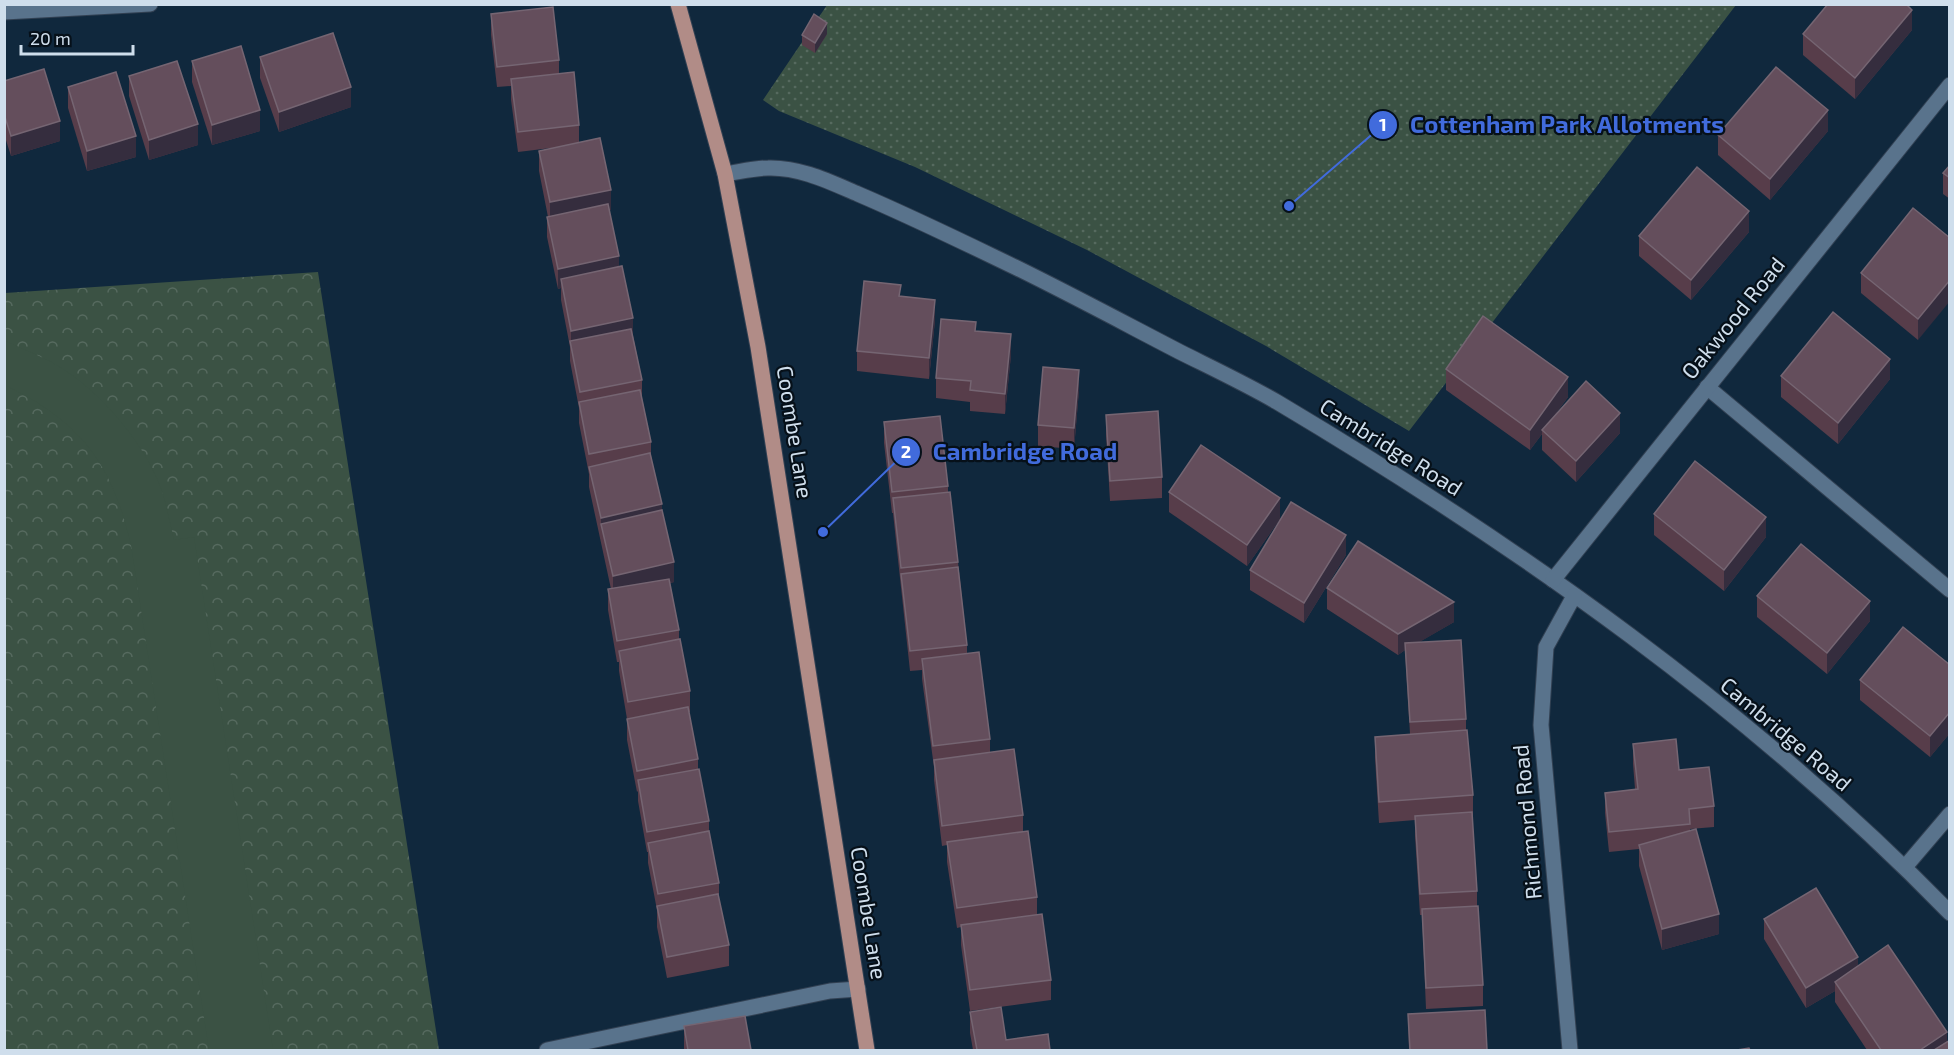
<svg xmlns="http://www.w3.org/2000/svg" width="1954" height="1055" viewBox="0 0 1954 1055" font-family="'Exo 2',sans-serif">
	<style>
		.grass { fill: url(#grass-dots) }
		.park { fill: url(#park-crowns) }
		.pitch { fill: #3b5244 }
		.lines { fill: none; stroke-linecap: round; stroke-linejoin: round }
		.lane-casing { stroke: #324153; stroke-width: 17 }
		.street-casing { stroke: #324153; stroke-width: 17 }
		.primary-casing { stroke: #324153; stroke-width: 17 }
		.lane { stroke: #59738c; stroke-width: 15 }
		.street { stroke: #59738c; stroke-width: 15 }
		.primary { stroke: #b18c87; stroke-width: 15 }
		.wall { fill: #573d4a }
		.shaded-wall { fill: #352d3e }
		.building { fill: #644e5c; stroke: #756572; stroke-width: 1.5 }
		.labels { text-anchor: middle; stroke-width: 4.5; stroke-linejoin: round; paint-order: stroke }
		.street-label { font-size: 22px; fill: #cfdeec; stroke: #061019 }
		.leader { fill: none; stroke: #416bdc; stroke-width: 2 }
		.callout-dot { fill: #416bdc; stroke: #061019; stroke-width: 2 }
		.mark-label { font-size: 18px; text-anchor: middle; font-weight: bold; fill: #fff }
		.callout-label { font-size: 24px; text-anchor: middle; font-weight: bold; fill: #416bdc; stroke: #061019; stroke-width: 4.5; stroke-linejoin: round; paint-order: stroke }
	</style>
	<defs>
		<pattern id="grass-dots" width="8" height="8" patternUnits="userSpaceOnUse" patternTransform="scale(1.5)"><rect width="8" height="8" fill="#3b5244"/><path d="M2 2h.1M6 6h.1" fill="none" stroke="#566a5f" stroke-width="1.8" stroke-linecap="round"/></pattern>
		<pattern id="park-crowns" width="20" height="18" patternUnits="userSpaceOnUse" patternTransform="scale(1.5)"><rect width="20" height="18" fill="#3b5244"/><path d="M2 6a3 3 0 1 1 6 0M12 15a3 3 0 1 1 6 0" fill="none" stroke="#566a5f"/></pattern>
	</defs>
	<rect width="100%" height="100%" fill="#10283d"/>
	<path class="grass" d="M827 5H1736L1409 431 1266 346 1087 250 915 167 779 111 763 100Z"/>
	<path class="park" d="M318 272 439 1050H5V293Z"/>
	<path class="pitch" d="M5 341C25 350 47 358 66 371 104 396 147 447 162 491 167 507 170 524 174 540L194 537 273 1050H209L131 545C112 463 81 422 5 385Z"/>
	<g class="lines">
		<g class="lane-casing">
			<g id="lane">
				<path d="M1707 387 1950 590"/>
				<path d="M547 1050 830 991 858 989"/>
			</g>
		</g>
		<g class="street-casing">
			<g id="street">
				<path d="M4 12 150 4"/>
				<path d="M725 174C739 172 754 168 768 168 800 167 830 182 858 194 912 217 965 243 1017 268 1072 295 1126 324 1180 352 1212 368 1246 384 1277 402 1519 546 1753 711 1950 913"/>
				<path d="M1553 580 1950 85"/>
				<path d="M1905 867 1950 814"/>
				<path d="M1570 1050 1541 725 1546 647 1574 596"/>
			</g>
		</g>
		<g class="primary-casing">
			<path id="primary" d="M678 4 725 174 758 347 867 1050"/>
		</g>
		<use href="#lane" class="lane"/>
		<use href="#street" class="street"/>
		<use href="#primary" class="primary"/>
	</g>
	<g class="wall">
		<path d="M491 14 559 60V74L579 125V143L611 210H609L619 267 642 380V398L651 442V456L662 510 674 582 670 583 679 630V640L690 691V712H688L698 759V769L709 821V831L719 883V899L729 945V966L667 978 657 927V910L648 863V852H647L638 801V791L637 792 627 740V719L619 671V662H617L608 610V589H611L589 487V474L579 423V408L570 361V347L561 300V288L558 289 547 237V217H548L539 171V151L551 148 518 152 511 100V86L497 87 491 35Z"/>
		<path d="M1912 30 1855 99 1803 55V34Z"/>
		<path d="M827 34 815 53 802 45V35Z"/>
		<path d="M260 57 351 107 279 132 260 78Z"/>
		<path d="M192 61 260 131 212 145 192 82Z"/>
		<path d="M129 76 198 145 149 160 129 96Z"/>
		<path d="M4 81 60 141 11 156 4 134Z"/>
		<path d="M68 87 136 157 87 171 68 108Z"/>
		<path d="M1828 131 1770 200 1718 155V135Z"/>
		<path d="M1950 165V199L1943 194V173Z"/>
		<path d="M1749 232 1691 300 1639 256V236Z"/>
		<path d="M1950 238 1918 340 1861 293V273Z"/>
		<path d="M935 320 929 379 857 371V351Z"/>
		<path d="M976 331 1011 355 1005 414 970 411V402L936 398V378Z"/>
		<path d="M1446 369 1568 397 1554 416 1620 433 1576 482 1542 450V434L1530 450 1446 390Z"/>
		<path d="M1781 376 1890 379 1838 444 1781 397Z"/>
		<path d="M1079 390 1074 449 1038 446V425Z"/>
		<path d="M1106 415 1162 477V498L1110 501 1106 435Z"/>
		<path d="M884 422 948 486V492L958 562 967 645V653L990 739V752L1023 815V832L1037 897V915L1051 980V1000L970 1011 961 945V927L957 928 947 862V845L942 846 934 780V767L922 679V670L910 671 893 513H892L884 443Z"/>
		<path d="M1169 492 1280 519 1247 566 1169 512Z"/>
		<path d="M1654 514 1766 537 1724 591 1654 535Z"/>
		<path d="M1346 555 1304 623 1250 590V570Z"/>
		<path d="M1327 588 1454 622 1419 642 1466 719V730L1473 795V816H1472L1477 891V906L1483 985V1006L1426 1009 1422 915H1420L1415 836V820L1379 823 1375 758V737L1410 734 1405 650 1398 655 1327 609Z"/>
		<path d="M1757 596 1870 621 1827 674 1757 617Z"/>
		<path d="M1950 665V733L1930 757 1860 700V680Z"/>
		<path d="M1633 744 1679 770 1714 806V827L1690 829V831L1719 934 1662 950 1639 866V849L1609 852 1605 813V793L1635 789 1633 764Z"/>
		<path d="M1764 919 1858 966 1947 1042 1950 1050H1867L1835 1002V991L1806 1008 1764 939Z"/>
		<path d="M970 1012 1006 1040 1050 1050H973L970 1033Z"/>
		<path d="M1408 1014 1487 1050H1409Z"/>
		<path d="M684 1026 751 1050H684Z"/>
	</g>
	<g class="shaded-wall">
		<path d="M1912 10V30L1855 99V78Z"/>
		<path d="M827 23V34L815 53V43Z"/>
		<path d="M351 87V107L279 132V112Z"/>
		<path d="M260 110V131L212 145V125Z"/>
		<path d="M1828 110V131L1770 200V179Z"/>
		<path d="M60 121V141L11 156V136Z"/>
		<path d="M198 124V145L149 160V140Z"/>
		<path d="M136 136V157L87 171V151Z"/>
		<path d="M611 190V210L550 223V202Z"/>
		<path d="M1749 211V232L1691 300V280Z"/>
		<path d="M619 256V276L561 279V288L558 289V269Z"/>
		<path d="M1950 280V301L1918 340V319Z"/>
		<path d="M935 300V320L929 379V358Z"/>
		<path d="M633 318V339L571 346V331Z"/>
		<path d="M1011 334V355L1005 414V394Z"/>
		<path d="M1890 359V379L1838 444V423Z"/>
		<path d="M1079 370V390L1074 449V428Z"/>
		<path d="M1568 377V397L1543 431 1542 430V434L1530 450V430Z"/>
		<path d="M1620 413V433L1576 482V461Z"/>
		<path d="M1280 498V519L1247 566V545Z"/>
		<path d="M662 504V525L601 524V538V518Z"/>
		<path d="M1766 517V537L1724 591V570Z"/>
		<path d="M1346 535V555L1304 623V603Z"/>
		<path d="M674 562V582L613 596V576Z"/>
		<path d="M1870 601V621L1827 674V653Z"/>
		<path d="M1454 602V622L1406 650 1405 643V650L1398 655V634Z"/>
		<path d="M1950 712V733L1930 757V736Z"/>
		<path d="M1719 914V934L1662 950V929Z"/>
		<path d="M1858 957V978L1835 982V991L1806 1008V988Z"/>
		<path d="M1947 1032V1050H1920Z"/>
	</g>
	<g class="building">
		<path d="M1828 4H1906L1912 10 1855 78 1803 34Z"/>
		<path d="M553 7 559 60 497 67 491 14Z"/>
		<path d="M814 14 827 23 815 43 802 35Z"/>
		<path d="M333 33 351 87 279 112 260 57Z"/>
		<path d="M241 46 260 110 212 125 192 61Z"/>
		<path d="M177 61 198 124 149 140 129 76Z"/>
		<path d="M1776 67 1828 110 1770 179 1718 135Z"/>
		<path d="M44 69 60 121 11 136 4 114V81Z"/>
		<path d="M116 72 136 136 87 151 68 87Z"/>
		<path d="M574 72 579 125 518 132 511 79Z"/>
		<path d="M600 138 611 190 550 202 539 151Z"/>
		<path d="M1950 165V178L1943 173Z"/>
		<path d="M1697 167 1749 211 1691 280 1639 236Z"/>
		<path d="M608 204 619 256 558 269 547 217Z"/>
		<path d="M1913 208 1950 238V280L1918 319 1861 273Z"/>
		<path d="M622 266 633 318 571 331 561 279Z"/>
		<path d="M864 281 901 285 899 296 935 300 929 358 857 351Z"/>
		<path d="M1833 312 1890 359 1838 423 1781 376Z"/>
		<path d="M1483 316 1568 377 1530 430 1446 369Z"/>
		<path d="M941 319 976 322 975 331 1011 334 1005 394 970 390 971 381 936 378Z"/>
		<path d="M631 329 642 380 580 392 570 341Z"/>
		<path d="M1043 367 1079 370 1074 428 1038 425Z"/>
		<path d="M1586 381 1620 413 1576 461 1542 430Z"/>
		<path d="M640 390 651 442 589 454 579 402Z"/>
		<path d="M1158 411 1162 477 1110 481 1106 415Z"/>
		<path d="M940 416 948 486 892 492 884 422Z"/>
		<path d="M1201 445 1280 498 1247 545 1169 492Z"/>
		<path d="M650 453 662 504 601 518 589 467Z"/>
		<path d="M1695 461 1766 517 1724 570 1654 514Z"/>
		<path d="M950 492 958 562 901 568 893 498Z"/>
		<path d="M1291 502 1346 535 1304 603 1250 570Z"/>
		<path d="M662 510 674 562 613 576 601 524Z"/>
		<path d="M1358 541 1454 602 1398 634 1327 588Z"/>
		<path d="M1801 544 1870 601 1827 653 1757 596Z"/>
		<path d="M958 567 967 645 910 651 901 574Z"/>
		<path d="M669 579 679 630 617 641 608 589Z"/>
		<path d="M1903 627 1950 665V712L1930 736 1860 680Z"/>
		<path d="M680 639 690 691 628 702 619 651Z"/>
		<path d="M1461 640 1466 719 1410 722 1405 643Z"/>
		<path d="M979 652 990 739 933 746 922 659Z"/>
		<path d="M688 707 698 759 637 771 627 719Z"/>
		<path d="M1467 730 1473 795 1379 802 1375 737Z"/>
		<path d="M1676 739 1679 770 1709 767 1714 806 1689 809 1690 824 1609 832 1605 793 1638 789 1633 744Z"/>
		<path d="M1014 749 1023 815 942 826 934 760Z"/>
		<path d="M699 769 709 821 647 832 638 780Z"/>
		<path d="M1472 812 1477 891 1420 894 1415 816Z"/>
		<path d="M1696 829 1719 914 1662 929 1639 845Z"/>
		<path d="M709 831 719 883 658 894 648 843Z"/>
		<path d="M1028 831 1037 897 957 908 947 842Z"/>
		<path d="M1816 888 1858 957 1806 988 1764 919Z"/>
		<path d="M718 894 729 945 667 957 657 906Z"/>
		<path d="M1478 906 1483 985 1426 988 1422 909Z"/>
		<path d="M1042 914 1051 980 970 990 961 925Z"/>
		<path d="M1888 945 1947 1032 1920 1050H1881L1835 982Z"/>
		<path d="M1001 1007 1006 1040 1048 1034 1050 1050H977L970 1012Z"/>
		<path d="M1485 1010 1487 1050H1410L1408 1014Z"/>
		<path d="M745 1016 751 1050H688L684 1026Z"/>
		<path d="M1950 1040V1050H1934Z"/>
		<path d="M1749 1048 1750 1050H1737Z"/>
	</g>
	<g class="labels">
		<g class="street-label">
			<text transform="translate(1733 318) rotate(-51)" y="8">Oakwood Road</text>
			<text transform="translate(795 432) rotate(81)" y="8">Coombe Lane</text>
			<text transform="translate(1391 447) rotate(32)" y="8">Cambridge Road</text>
			<text transform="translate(1786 734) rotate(40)" y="8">Cambridge Road</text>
			<text transform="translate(1527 822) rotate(-95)" y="8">Richmond Road</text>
			<text transform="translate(869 913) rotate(81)" y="8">Coombe Lane</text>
		</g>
	</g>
	<path class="leader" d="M1289 206L1383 125M823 532L906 452"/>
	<g class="callout-dot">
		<circle cx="1289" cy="206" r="6"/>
		<circle cx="823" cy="532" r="6"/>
		<circle cx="1383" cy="125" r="15"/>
		<circle cx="906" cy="452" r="15"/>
	</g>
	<g class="mark-label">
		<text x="1383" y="131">1</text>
		<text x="906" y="458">2</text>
	</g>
	<g class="callout-label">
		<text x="1567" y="133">Cottenham Park Allotments</text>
		<text x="1025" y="460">Cambridge Road</text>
	</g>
	<rect width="1954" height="1055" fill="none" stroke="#cfdeec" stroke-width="12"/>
	<path d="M21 45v9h112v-9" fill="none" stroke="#cfdeec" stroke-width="3"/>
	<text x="30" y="45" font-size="18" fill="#cfdeec" stroke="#061019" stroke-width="4.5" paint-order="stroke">20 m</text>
</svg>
